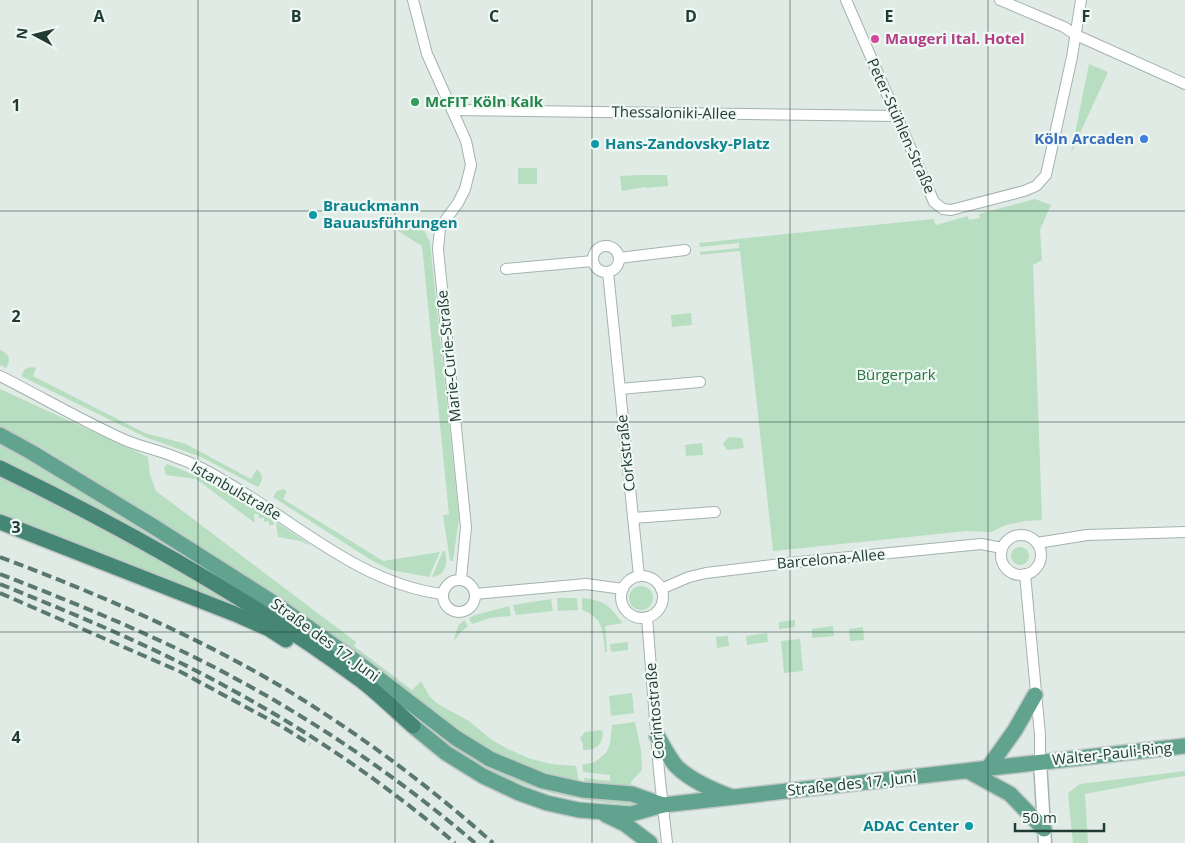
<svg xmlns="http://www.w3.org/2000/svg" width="1185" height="843" viewBox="0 0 1185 843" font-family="'Open Sans',sans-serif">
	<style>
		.green { fill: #b7dec0 }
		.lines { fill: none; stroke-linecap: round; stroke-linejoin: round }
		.minor-casing { stroke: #a3b3ad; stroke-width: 12 }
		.tertiary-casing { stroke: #a3b3ad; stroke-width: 15 }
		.primary-casing { stroke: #c1c8c6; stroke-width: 18 }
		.trunk-casing { stroke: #c1c8c6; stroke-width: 18 }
		.minor { stroke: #fff; stroke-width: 10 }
		.tertiary { stroke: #fff; stroke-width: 12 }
		.primary { stroke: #62a38f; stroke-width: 15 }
		.trunk { stroke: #468674; stroke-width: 15 }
		.rail { stroke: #5a786f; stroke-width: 4; stroke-dasharray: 10 5; stroke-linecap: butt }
		.grid { fill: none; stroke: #203c33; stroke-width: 1; stroke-opacity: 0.55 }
		.hotel-dot { fill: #d1479c; stroke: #f0f8f4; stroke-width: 2 }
		.leisure-dot { fill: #2e9e5b; stroke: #f0f8f4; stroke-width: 2 }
		.shop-dot { fill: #3f7fe0; stroke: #f0f8f4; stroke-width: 2 }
		.culture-dot { fill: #0f9aa8; stroke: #f0f8f4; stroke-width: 2 }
		.labels { text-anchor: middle; stroke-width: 4.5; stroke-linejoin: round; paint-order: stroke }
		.hotel-label { font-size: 15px; font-weight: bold; fill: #b23c85; stroke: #f0f8f4; text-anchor: start }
		.leisure-label { font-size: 15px; font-weight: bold; fill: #27864d; stroke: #f0f8f4; text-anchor: start }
		.street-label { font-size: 15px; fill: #203c33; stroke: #f0f8f4 }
		.shop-label { font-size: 15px; font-weight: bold; fill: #366cbe; stroke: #f0f8f4; text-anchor: end }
		.culture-label { font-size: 15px; font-weight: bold; fill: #0d838f; stroke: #f0f8f4; text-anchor: start }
		.park-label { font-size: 15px; fill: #287542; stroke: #f0f8f4 }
		.grid-label { font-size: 16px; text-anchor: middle; font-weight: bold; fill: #203c33; stroke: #f0f8f4; stroke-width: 4.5; stroke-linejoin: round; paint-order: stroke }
	</style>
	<rect width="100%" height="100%" fill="#e0ebe6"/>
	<g class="green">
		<path d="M1089 64 1108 72 1071 153Z"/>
		<rect x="518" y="168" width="19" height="16"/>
		<path d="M640 175H667L668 186 645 188V187L622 191 620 176Z"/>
		<path d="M1035 199 1051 205 1040 230 1042 260 1033 265 1042 520 1025 521 1006 525 991 532 967 531 773 551 740 251 700 255V252L739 248V243L700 247 699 243 933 219 936 225 968 216 969 220 980 218 979 214Z"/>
		<path d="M410 225 424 230 430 242 459 518 453 561H450L443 515 449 514 422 246 395 229Z"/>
		<path d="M691 313 692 325 672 327 671 315Z"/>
		<path d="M0 350C9 354 12 359 6 368L0 365Z"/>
		<path d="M32 367 36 368 33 376 145 433 186 444 251 479 257 469C264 475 263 480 258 487L201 457 145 437 21 376 25 369Z"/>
		<path d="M0 389 148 457 150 475 156 491 356 642 354 646 412 690 421 681 430 697 438 704 469 721 492 740 508 749 528 758 551 764 576 766 579 782 524 766 493 752 459 732 281 600 102 485 37 445 0 426Z"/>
		<path d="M729 437 742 438 744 448 727 450 723 443Z"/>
		<path d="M702 443 703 455 686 456 685 445Z"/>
		<path d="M0 444 94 498 274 610 487 763 633 801V805C581 802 530 792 485 767 461 754 439 738 418 722L85 502 0 460Z"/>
		<path d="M167 464 183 470 221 488 273 520 274 525H269V521L264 522V518H259L258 514H254L255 523 196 479 166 475 164 468Z"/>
		<path d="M0 475 141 546 238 605 236 607 0 514Z"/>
		<path d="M283 489 287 491 283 499 383 561 440 552 429 577 391 570 371 560 273 497 277 491Z"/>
		<path d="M276 522 309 544V545L300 541 278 537Z"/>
		<circle cx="1020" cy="556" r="9"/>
		<path d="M443 551H445C448 563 446 575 432 577Z"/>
		<circle cx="641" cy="598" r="12"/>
		<path d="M557 598H577L578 610 558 611Z"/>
		<path d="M582 598C607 601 608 605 623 623L605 626 607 652H605C603 632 604 618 582 610Z"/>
		<path d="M551 599 553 611 516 615 513 605Z"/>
		<path d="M509 606 511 616 490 618 472 624 469 618 475 615Z"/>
		<path d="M464 620 468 626 462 631 453 642 458 626Z"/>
		<path d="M795 620V627L779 629V622Z"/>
		<path d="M833 626 834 636 812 638V629Z"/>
		<path d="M863 627 864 640 850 641 849 629Z"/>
		<path d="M767 633 768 642 747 645 746 636Z"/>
		<path d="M728 636 729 646 717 648 716 637Z"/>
		<path d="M800 639 803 671 784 673 781 641Z"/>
		<path d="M628 642V650L611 652 610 644Z"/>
		<path d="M632 693 634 713 611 716 609 696Z"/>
		<path d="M635 722 641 750 642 770 631 782V788L585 784 584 778 610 781V775L583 772 582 765 595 762 606 753 610 744 612 725Z"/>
		<path d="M601 730 603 732C602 746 596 750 583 750V744L580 738 585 732Z"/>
		<path d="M1185 771V776L1165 779 1085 794 1088 843H1073L1068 793 1080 784Z"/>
	</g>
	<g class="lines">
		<g class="minor-casing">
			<g id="minor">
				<path d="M413 0 427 54 466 141 471 165 465 189 458 203 444 222 440 229 438 249 466 527 461 579"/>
				<path d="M846 0 934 202 943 209 951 210 1024 191 1036 186 1046 175 1072 57 1081 0"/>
				<path d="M1000 0 1064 27 1076 35 1185 84"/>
				<path d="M452 110 897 116"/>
				<circle cx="606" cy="259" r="13"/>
				<path d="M619 258 685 250"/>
				<path d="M506 269 593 261"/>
				<path d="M608 272 639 576"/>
				<path d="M0 376C42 397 82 421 125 440 141 447 159 450 175 457 193 463 210 472 226 482 296 522 359 583 442 594"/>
				<path d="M620 389 700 382"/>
				<path d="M633 518 715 512"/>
				<circle cx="1021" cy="555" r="20"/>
				<path d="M1037 543 1087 535 1185 532"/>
				<path d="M1025 574 1040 735V762"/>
				<circle cx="642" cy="597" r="21"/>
				<circle cx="459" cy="596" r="16"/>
				<path d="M661 589 689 577 706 573 789 563 981 544 1002 548"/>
				<path d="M475 594 586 584 623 589"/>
				<path d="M647 617 659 771 667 843"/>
			</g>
		</g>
		<g class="tertiary-casing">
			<path id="tertiary" d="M1040 762 1045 843"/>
		</g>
		<g class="primary-casing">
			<g id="primary">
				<path d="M0 435 31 452 151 525 277 605 357 662 456 738 490 759 543 781 583 790 632 794 663 805"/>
				<path d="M413 726 446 753 483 776 519 793 547 803 579 810 631 814 663 805 1185 746"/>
				<path d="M657 736C663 745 669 758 676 766 691 781 713 790 732 797"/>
				<path d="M988 768 1015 730 1035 695"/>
				<path d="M968 771 1010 794 1044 829"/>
				<path d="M606 815 625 824 650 843"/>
			</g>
		</g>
		<g class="trunk-casing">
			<g id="trunk">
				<path d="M0 468C126 529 249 598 362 681 380 695 396 711 413 726"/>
				<path d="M0 522 235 614 269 629 286 640"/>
			</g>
		</g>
		<use href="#minor" class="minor"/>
		<use href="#tertiary" class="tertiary"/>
		<use href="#primary" class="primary"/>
		<use href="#trunk" class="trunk"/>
		<g class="rail">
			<path d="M0 557C98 594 197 636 287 690 361 735 429 786 493 843"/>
			<path d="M0 574C67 600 134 627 198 659 298 709 391 771 475 843"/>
			<path d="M0 584C79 616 159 649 234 691 313 734 387 785 455 843"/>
			<path d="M0 593 181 672 281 726 310 744"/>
		</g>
	</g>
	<path class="grid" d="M198 0V843M395 0V843M592 0V843M790 0V843M988 0V843M0 211H1185M0 422H1185M0 632H1185"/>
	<circle class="hotel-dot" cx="875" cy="39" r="5"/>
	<circle class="leisure-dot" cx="415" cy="102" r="5"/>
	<circle class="shop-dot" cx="1144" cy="139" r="5"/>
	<g class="culture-dot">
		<circle cx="595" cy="144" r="5"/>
		<circle cx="313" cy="215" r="5"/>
		<circle cx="969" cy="826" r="5"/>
	</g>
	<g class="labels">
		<g class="hotel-label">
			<text x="885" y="44">Maugeri Ital. Hotel</text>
		</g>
		<g class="leisure-label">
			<text x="425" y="107">McFIT Köln Kalk</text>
		</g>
		<g class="street-label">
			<text transform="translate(674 113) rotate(1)" y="5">Thessaloniki-Allee</text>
			<text transform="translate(901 126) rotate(66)" y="5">Peter-Stühlen-Straße</text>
			<text transform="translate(449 356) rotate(-96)" y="5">Marie-Curie-Straße</text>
			<text transform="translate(626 453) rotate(-96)" y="5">Corkstraße</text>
			<text transform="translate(236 491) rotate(30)" y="5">Istanbulstraße</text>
			<text transform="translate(831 559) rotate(-5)" y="5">Barcelona-Allee</text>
			<text transform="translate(325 640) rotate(36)" y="5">Straße des 17. Juni</text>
			<text transform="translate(655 711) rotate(-95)" y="5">Corintostraße</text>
			<text transform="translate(1112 754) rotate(-6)" y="5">Walter-Pauli-Ring</text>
			<text transform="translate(852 784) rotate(-6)" y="5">Straße des 17. Juni</text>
		</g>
		<g class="shop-label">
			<text x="1134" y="144">Köln Arcaden</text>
		</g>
		<g class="culture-label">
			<text x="605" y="149">Hans-Zandovsky-Platz</text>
			<text x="323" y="211">Brauckmann<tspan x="323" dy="17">Bauausführungen</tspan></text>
			<text x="959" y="831" text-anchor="end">ADAC Center</text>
		</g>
		<g class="park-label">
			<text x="896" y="380">Bürgerpark</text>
		</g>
	</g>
	<g class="grid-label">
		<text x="99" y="22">A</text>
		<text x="296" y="22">B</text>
		<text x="494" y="22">C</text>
		<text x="691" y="22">D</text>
		<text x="889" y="22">E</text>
		<text x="1086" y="22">F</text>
		<text x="16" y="111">1</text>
		<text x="16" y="322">2</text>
		<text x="16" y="533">3</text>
		<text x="16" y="743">4</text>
	</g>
	<g transform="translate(35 35) rotate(277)" stroke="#f0f8f4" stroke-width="4" paint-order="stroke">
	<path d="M0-4L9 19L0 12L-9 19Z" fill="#203c33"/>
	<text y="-8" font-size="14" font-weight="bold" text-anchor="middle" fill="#203c33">N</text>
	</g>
	<path d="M1015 823v8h89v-8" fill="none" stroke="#203c33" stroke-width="2.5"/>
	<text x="1022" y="823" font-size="15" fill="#203c33" stroke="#f0f8f4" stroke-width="4" paint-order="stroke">50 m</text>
</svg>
